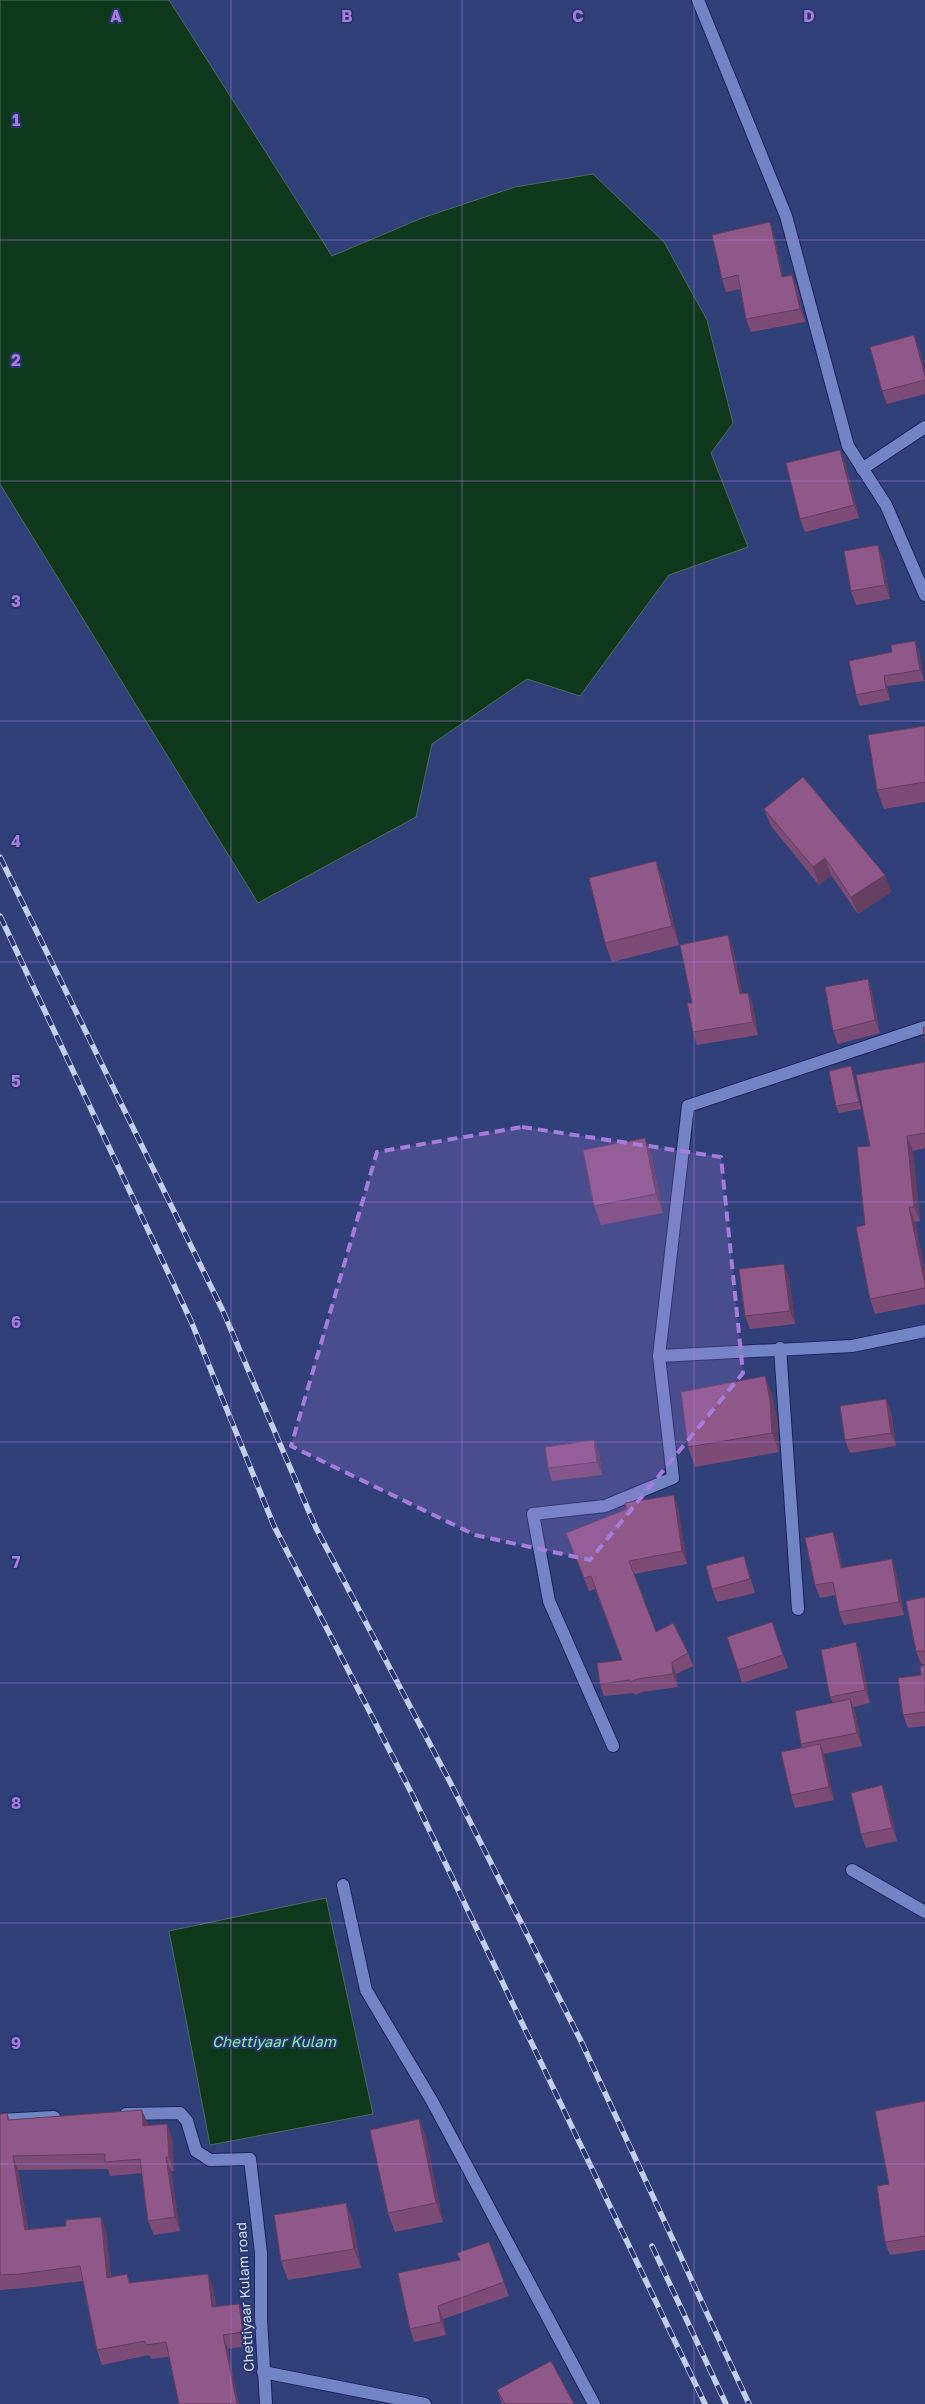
<svg xmlns="http://www.w3.org/2000/svg" width="925" height="2404" viewBox="0 0 925 2404" font-family="'Golos Text',sans-serif">
	<style>
		.water { fill: #0e391d; stroke: #4a6a5f }
		.lines { fill: none; stroke-linecap: round; stroke-linejoin: round }
		.street-casing { stroke: #1b255c; stroke-width: 14 }
		.street { stroke: #7284c4; stroke-width: 12 }
		.rail-casing { stroke: #c3cdec; stroke-width: 5.5 }
		.rail { stroke: #29356e; stroke-width: 4; stroke-dasharray: 11; stroke-linecap: butt }
		.wall { fill: #7c4c76 }
		.shaded-wall { fill: #653e60 }
		.building { fill: #905889; stroke: #653e60 }
		.marked { fill: #a47cda; fill-opacity: 0.2; stroke: #a47cda; stroke-width: 4; stroke-dasharray: 10 6; stroke-linejoin: round }
		.grid { fill: none; stroke: #a47cda; stroke-width: 1; stroke-opacity: 0.55 }
		.labels { text-anchor: middle; stroke-width: 4; stroke-linejoin: round; paint-order: stroke }
		.street-label { font-size: 14px; fill: #d5defa; stroke: #29356e }
		.water-label { font-size: 15px; font-style: italic; fill: #84eea1; stroke: #29356e }
		.grid-label { font-size: 16px; text-anchor: middle; font-weight: bold; fill: #a47cda; stroke: #29356e; stroke-width: 4; stroke-linejoin: round; paint-order: stroke }
	</style>
	<rect width="100%" height="100%" fill="#32407a"/>
	<g class="water">
		<path d="M0 0H169L332 256 422 218 515 187 593 174 664 242 707 320 733 423 711 453 748 547 669 575 580 696 527 679 432 744 416 817 258 903 0 484Z"/>
		<path d="M326 1898 373 2114 210 2145 169 1931Z"/>
	</g>
	<g class="lines">
		<g class="street-casing">
			<g id="street">
				<path d="M698 0 786 216 848 446 886 505 925 595"/>
				<path d="M862 469 925 427"/>
				<path d="M780 1348 798 1609"/>
				<path d="M659 1356 852 1346 925 1331"/>
				<path d="M613 1746 549 1601 533 1514 605 1506 673 1478 659 1356 688 1106 925 1027"/>
				<path d="M852 1870 925 1912"/>
				<path d="M343 1885 366 1990 432 2101 594 2404"/>
				<path d="M126 2114 180 2113 187 2121 196 2151 210 2160 250 2159 261 2253V2319L266 2404"/>
				<path d="M0 2120 54 2117"/>
				<path d="M263 2372 425 2404"/>
			</g>
		</g>
		<use href="#street" class="street"/>
		<g class="rail-casing">
			<g id="rail">
				<path d="M0 857 223 1311 316 1528 451 1784 581 2041 749 2404"/>
				<path d="M0 916 191 1321 274 1526 413 1796 705 2404"/>
				<path d="M652 2246 726 2404"/>
			</g>
		</g>
		<use href="#rail" class="rail"/>
	</g>
	<g class="wall">
		<path d="M774 235 783 277 792 275 797 288 805 322 751 332 746 319 741 289 726 292 722 279Z"/>
		<path d="M919 348 925 371V394L887 404 882 391Z"/>
		<path d="M845 463 859 518 805 532 800 519Z"/>
		<path d="M883 558 890 599 856 605 851 591Z"/>
		<path d="M919 651 924 681 887 686 890 700 860 706 856 695Z"/>
		<path d="M925 726V802L884 809 877 790Z"/>
		<path d="M764 809 885 875 891 892 858 914 831 875 819 885 771 826Z"/>
		<path d="M663 880 679 945 612 962 605 943Z"/>
		<path d="M733 948 742 994 748 993 753 1006 758 1035 697 1045 693 1032 692 1003Z"/>
		<path d="M868 979 872 992 880 1033 838 1044 833 1031Z"/>
		<path d="M925 1062V1148L913 1151 920 1221 915 1222 925 1272V1304L875 1314 870 1299 865 1225 870 1146Z"/>
		<path d="M853 1073 861 1109 839 1113 836 1106Z"/>
		<path d="M645 1138 652 1157 663 1213 601 1225 594 1206Z"/>
		<path d="M789 1277 795 1324 750 1329 745 1316Z"/>
		<path d="M765 1376 772 1395 777 1419 779 1452 695 1467 688 1447Z"/>
		<path d="M886 1399 891 1412 896 1446 850 1453 845 1440Z"/>
		<path d="M594 1440 599 1453 602 1475 552 1481 548 1468Z"/>
		<path d="M678 1507 687 1564 634 1574 656 1632 688 1653 693 1666 676 1674 678 1687 642 1692 635 1695 634 1693 604 1696 600 1684 622 1660 595 1589 589 1591 571 1546 627 1509Z"/>
		<path d="M833 1532 838 1546 842 1568 896 1572 904 1615 844 1625 839 1612 836 1595 820 1598 815 1585Z"/>
		<path d="M748 1570 755 1593 717 1602 712 1589Z"/>
		<path d="M925 1597V1726L908 1728 903 1715 921 1675 924 1664H921L916 1651Z"/>
		<path d="M772 1622 788 1668 742 1683 738 1670Z"/>
		<path d="M856 1642 861 1656 870 1703 853 1707 855 1712 862 1746 823 1754 834 1800 795 1808 791 1795 803 1748 801 1744 833 1703 830 1697Z"/>
		<path d="M882 1785 887 1799 897 1841 866 1848 861 1834Z"/>
		<path d="M925 2101V2250L890 2255 885 2242 889 2184Z"/>
		<path d="M7 2113 10 2120 148 2124V2126L167 2124 172 2138 174 2171H171L180 2231 154 2235 148 2221 142 2173 110 2176 108 2169 18 2170 28 2229 66 2226 101 2217 106 2231 111 2277 127 2274 130 2283 213 2288 216 2307 239 2304 245 2318 248 2346 151 2359 149 2355 102 2365 97 2350 83 2281 25 2288 0 2290V2114Z"/>
		<path d="M419 2119 426 2138 443 2222 395 2232 388 2213Z"/>
		<path d="M346 2203 353 2222 361 2268 288 2280 281 2261Z"/>
		<path d="M489 2242 509 2296 443 2319 446 2335 414 2342 410 2329 460 2260Z"/>
		<path d="M497 2390 574 2404H502Z"/>
	</g>
	<g class="shaded-wall">
		<path d="M770 222 774 235 786 290 782 277Z"/>
		<path d="M792 275 797 288 805 322 800 309Z"/>
		<path d="M914 335 919 348 925 371V376Z"/>
		<path d="M840 450 845 463 859 518 854 505Z"/>
		<path d="M878 545 883 558 890 599 885 585Z"/>
		<path d="M915 641 919 651 924 681 920 670Z"/>
		<path d="M884 676 887 686 890 700 886 689Z"/>
		<path d="M825 858 831 875 819 885 813 867Z"/>
		<path d="M656 861 663 880 679 945 672 926Z"/>
		<path d="M885 875 891 892 858 914 851 897Z"/>
		<path d="M728 935 733 948 745 1007 740 994Z"/>
		<path d="M868 979 872 992 880 1033 875 1020Z"/>
		<path d="M748 993 753 1006 758 1035 753 1022Z"/>
		<path d="M851 1066 853 1073 861 1109 859 1102Z"/>
		<path d="M907 1136 913 1151 920 1221 914 1207Z"/>
		<path d="M645 1138 652 1157 663 1213 656 1194Z"/>
		<path d="M909 1207 915 1222 925 1272V1284Z"/>
		<path d="M784 1264 789 1277 795 1324 790 1311Z"/>
		<path d="M765 1376 772 1395 777 1419 779 1452 772 1433Z"/>
		<path d="M886 1399 891 1412 896 1446 891 1433Z"/>
		<path d="M594 1440 599 1453 602 1475 597 1462Z"/>
		<path d="M674 1495 678 1507 687 1564 682 1551Z"/>
		<path d="M833 1532 838 1546 845 1581 841 1568Z"/>
		<path d="M892 1559 896 1572 904 1615 899 1602Z"/>
		<path d="M856 1642 861 1656 870 1703 865 1690Z"/>
		<path d="M672 1662 676 1674 678 1687 673 1674Z"/>
		<path d="M850 1699 855 1712 862 1746 857 1733Z"/>
		<path d="M820 1744 825 1757 834 1800 829 1787Z"/>
		<path d="M882 1785 887 1799 897 1841 892 1828Z"/>
		<path d="M142 2110 148 2124 149 2140 143 2126Z"/>
		<path d="M419 2119 426 2138 443 2222 436 2203Z"/>
		<path d="M167 2124 172 2138 174 2171 169 2157Z"/>
		<path d="M13 2156 18 2170 30 2244 25 2230Z"/>
		<path d="M166 2157 171 2171 180 2231 175 2217Z"/>
		<path d="M346 2203 353 2222 361 2268 354 2249Z"/>
		<path d="M101 2217 106 2231 112 2292 107 2278Z"/>
		<path d="M208 2274 213 2288 217 2321 212 2307Z"/>
		<path d="M239 2304 245 2318 248 2346 243 2332Z"/>
		<path d="M438 2306 443 2319 446 2335 441 2322Z"/>
		<path d="M223 2335 228 2349 239 2404H237Z"/>
	</g>
	<g class="building">
		<path d="M770 222 782 277 792 275 800 309 746 319 738 275 722 279 712 235Z"/>
		<path d="M914 335 925 376V380L882 391 870 347Z"/>
		<path d="M840 450 854 505 800 519 786 463Z"/>
		<path d="M878 545 885 585 851 591 844 551Z"/>
		<path d="M915 641 920 670 884 676 886 689 856 695 849 661 892 652 891 645Z"/>
		<path d="M925 726V782L877 790 868 735Z"/>
		<path d="M803 777 885 875 851 897 825 858 813 867 764 809Z"/>
		<path d="M656 861 672 926 605 943 589 878Z"/>
		<path d="M728 935 740 994 748 993 753 1022 693 1032 687 1003H692L680 945Z"/>
		<path d="M868 979 875 1020 833 1031 825 987Z"/>
		<path d="M923 1027H925V1042Z"/>
		<path d="M925 1062V1133L907 1136 914 1207H909L925 1284V1288L870 1299 856 1227 865 1225 857 1147 870 1146 856 1075Z"/>
		<path d="M851 1066 859 1102 836 1106 829 1071Z"/>
		<path d="M645 1138 656 1194 594 1206 583 1150Z"/>
		<path d="M784 1264 790 1311 745 1316 739 1269Z"/>
		<path d="M765 1376 770 1400 772 1433 688 1447 681 1392Z"/>
		<path d="M886 1399 891 1433 845 1440 840 1406Z"/>
		<path d="M594 1440 597 1462 548 1468 545 1447Z"/>
		<path d="M674 1495 682 1551 629 1561 656 1632 673 1623 688 1653 672 1662 673 1674 637 1679 631 1682 630 1680 600 1684 597 1663 622 1660 591 1576 584 1578 566 1533 627 1509 625 1503Z"/>
		<path d="M833 1532 841 1568 892 1559 899 1602 839 1612 833 1582 815 1585 805 1538Z"/>
		<path d="M744 1556 750 1579 712 1589 706 1566Z"/>
		<path d="M925 1597V1652L924 1651H916L906 1601Z"/>
		<path d="M772 1622 783 1655 738 1670 727 1637Z"/>
		<path d="M856 1642 865 1690 830 1697 821 1650Z"/>
		<path d="M925 1664V1712L903 1715 898 1678 921 1675 920 1667Z"/>
		<path d="M850 1699 857 1733 801 1744 795 1711Z"/>
		<path d="M820 1744 829 1787 791 1795 781 1752Z"/>
		<path d="M882 1785 892 1828 861 1834 851 1793Z"/>
		<path d="M925 2101V2236L885 2242 877 2186 889 2184 875 2111Z"/>
		<path d="M142 2110 143 2126 167 2124 169 2157H166L175 2217 148 2221 140 2159 105 2162V2154L13 2156 25 2230 66 2226V2220L101 2217 107 2278 127 2274 129 2283 208 2274 212 2307 239 2304 243 2332 223 2335 237 2404H179L166 2342 146 2345 145 2341 97 2350 80 2266 20 2274 0 2275V2114L7 2113 8 2120Z"/>
		<path d="M419 2119 436 2203 388 2213 370 2130Z"/>
		<path d="M346 2203 354 2249 281 2261 274 2215Z"/>
		<path d="M489 2242 504 2282 438 2306 441 2322 410 2329 398 2273 460 2260 457 2253Z"/>
		<path d="M551 2361 574 2404H505L497 2390Z"/>
	</g>
	<path class="marked" d="M522 1127 721 1157 743 1373 590 1560 475 1535 291 1446 377 1152Z"/>
	<path class="grid" d="M231 0V2404M462 0V2404M694 0V2404M0 240H925M0 481H925M0 721H925M0 962H925M0 1202H925M0 1442H925M0 1683H925M0 1923H925M0 2164H925"/>
	<g class="labels">
		<g class="street-label">
			<text transform="translate(245 2297) rotate(-93)" y="5">Chettiyaar Kulam road</text>
		</g>
		<g class="water-label">
			<text x="274" y="2047">Chettiyaar Kulam</text>
		</g>
	</g>
	<g class="grid-label">
		<text x="116" y="22">A</text>
		<text x="347" y="22">B</text>
		<text x="578" y="22">C</text>
		<text x="809" y="22">D</text>
		<text x="16" y="126">1</text>
		<text x="16" y="366">2</text>
		<text x="16" y="607">3</text>
		<text x="16" y="847">4</text>
		<text x="16" y="1087">5</text>
		<text x="16" y="1328">6</text>
		<text x="16" y="1568">7</text>
		<text x="16" y="1809">8</text>
		<text x="16" y="2049">9</text>
	</g>
</svg>
